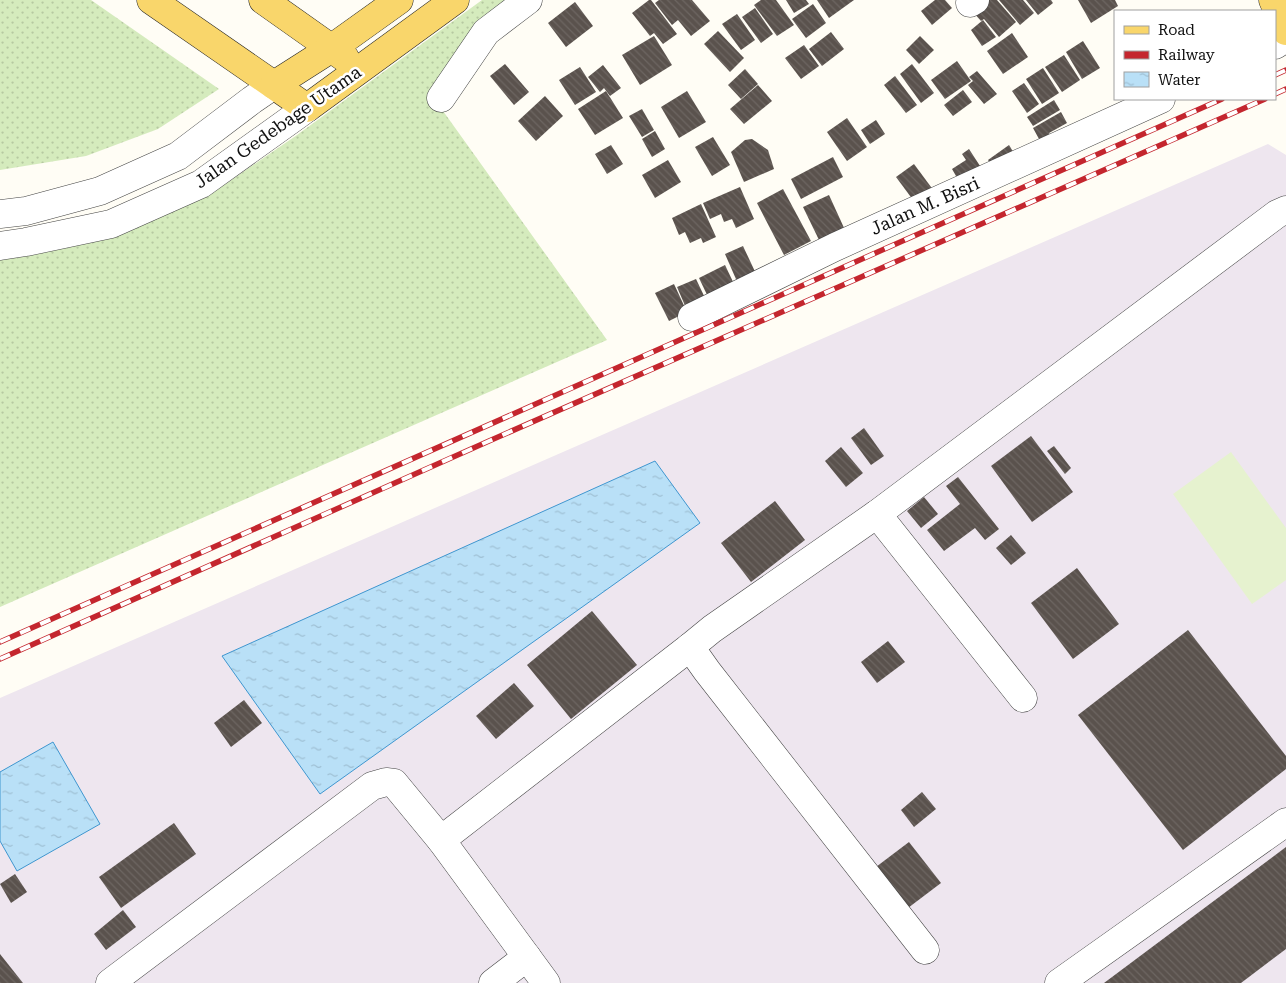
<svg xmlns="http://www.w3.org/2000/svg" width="1286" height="983" viewBox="0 0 1286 983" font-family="'Roboto Serif',serif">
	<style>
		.industrial { fill: #eee6ef }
		.grass { fill: url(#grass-dots) }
		.pitch { fill: #e6f2cf }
		.water { fill: url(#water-ripples); stroke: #3f96cf }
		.building { fill: url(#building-back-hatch) }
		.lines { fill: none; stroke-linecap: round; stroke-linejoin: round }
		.minor-casing { stroke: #444; stroke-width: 29 }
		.major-casing { stroke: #222; stroke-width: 29 }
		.minor { stroke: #fff; stroke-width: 28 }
		.major { stroke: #f9d66b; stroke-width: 28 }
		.rail-casing { stroke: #c4262e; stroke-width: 5.5 }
		.rail { stroke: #fff; stroke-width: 4; stroke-dasharray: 11; stroke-linecap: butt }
		.labels { text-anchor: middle; stroke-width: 5; stroke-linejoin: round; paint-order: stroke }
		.street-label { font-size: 18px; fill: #111; stroke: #fff }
	</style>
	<defs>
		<pattern id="grass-dots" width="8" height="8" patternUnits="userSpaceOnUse" patternTransform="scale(1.25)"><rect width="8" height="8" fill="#d5ebbd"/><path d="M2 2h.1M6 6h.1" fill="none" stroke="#b6c8a1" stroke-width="1.8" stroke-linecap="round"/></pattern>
		<pattern id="water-ripples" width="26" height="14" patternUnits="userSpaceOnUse" patternTransform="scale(1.25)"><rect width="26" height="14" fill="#b9e0f7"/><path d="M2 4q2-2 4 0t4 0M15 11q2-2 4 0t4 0" fill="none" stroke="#9ebfd3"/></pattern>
		<pattern id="building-back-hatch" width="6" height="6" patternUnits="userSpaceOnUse" patternTransform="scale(1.25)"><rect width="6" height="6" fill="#5a524d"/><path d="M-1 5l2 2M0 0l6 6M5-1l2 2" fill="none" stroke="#6d6662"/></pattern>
	</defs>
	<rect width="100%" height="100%" fill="#fffdf5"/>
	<path class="industrial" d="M1268 144 1286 155V983H0V698Z"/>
	<g class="grass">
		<path d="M0 0H91L219 89 158 129 86 156 0 170Z"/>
		<path d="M482 0H504L507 4 433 97 607 340 0 607V260L27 256 208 196 297 135Z"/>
	</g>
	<path class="pitch" d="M1231 452 1286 528V580L1252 604 1173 494Z"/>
	<g class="water">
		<path d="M655 461 700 523 320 794 222 656Z"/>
		<path d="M53 742 100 824 17 871 0 841V772Z"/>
	</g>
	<g class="building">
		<path d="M649 0H651L677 34 663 44 654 33 650 36 632 13Z"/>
		<path d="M659 0H692L710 21 691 36 678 20 672 25 655 3Z"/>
		<path d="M761 0H776L794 25 777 36 754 5Z"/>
		<path d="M786 0H806L809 4 794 13Z"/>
		<path d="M817 0H854L829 18Z"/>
		<path d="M935 0H945L952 8 932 25 921 11Z"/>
		<path d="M986 0H997L1016 22 999 37 984 19 981 21 972 11Z"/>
		<path d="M999 0H1023L1034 13 1020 25Z"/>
		<path d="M1026 0H1051L1053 3 1038 15Z"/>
		<path d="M1078 0H1115L1118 6 1091 23Z"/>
		<path d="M575 2 593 26 566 47 548 23Z"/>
		<path d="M813 4 826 23 806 38 792 19Z"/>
		<path d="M755 8 773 34 761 43 742 17Z"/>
		<path d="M737 14 755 40 741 50 722 24Z"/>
		<path d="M983 20 996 37 982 46 971 30Z"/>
		<path d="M718 31 744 58 730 72 704 44Z"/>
		<path d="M831 32 844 49 822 66 809 49Z"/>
		<path d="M1012 33 1028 57 1003 74 987 51Z"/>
		<path d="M654 36 672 65 640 85 622 55Z"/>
		<path d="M920 36 934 50 919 64 906 50Z"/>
		<path d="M1083 41 1100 68 1082 79 1066 52Z"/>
		<path d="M804 45 819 66 801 79 785 58Z"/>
		<path d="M1064 55 1080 80 1062 92 1045 67Z"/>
		<path d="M957 61 971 81 945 99 931 80Z"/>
		<path d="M505 64 529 92 514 105 490 76Z"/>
		<path d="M912 64 934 93 921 103 900 74Z"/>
		<path d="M603 65 621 88 610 96 604 88 600 92 588 77Z"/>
		<path d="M580 67 596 92 575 105 559 80Z"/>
		<path d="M1043 68 1059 93 1042 104 1026 79Z"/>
		<path d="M745 69 758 84 741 99 728 85Z"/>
		<path d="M977 71 997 94 984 104 968 85 973 81 969 77Z"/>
		<path d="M895 76 917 105 906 113 884 85Z"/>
		<path d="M1024 83 1039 104 1027 113 1012 91Z"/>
		<path d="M758 85 772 101 744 124 730 109Z"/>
		<path d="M963 90 972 102 953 116 944 105Z"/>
		<path d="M606 91 623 118 595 135 578 109Z"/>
		<path d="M687 91 706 122 679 138 661 107Z"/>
		<path d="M545 96 563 116 536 141 518 121Z"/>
		<path d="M1054 100 1060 110 1033 126 1027 117Z"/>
		<path d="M642 109 654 130 642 137 629 116Z"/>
		<path d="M1061 112 1067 123 1049 133 1055 144 1045 150 1033 128Z"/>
		<path d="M847 118 867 147 847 161 827 132Z"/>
		<path d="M876 120 885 134 870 144 861 130Z"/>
		<path d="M655 131 665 149 652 157 642 139Z"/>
		<path d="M713 137 730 165 712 176 695 147Z"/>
		<path d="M752 139 768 150 774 169 744 182 731 152 745 140Z"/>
		<path d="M611 145 623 164 607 174 595 154Z"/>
		<path d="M1009 145 1017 158 996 172 988 160Z"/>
		<path d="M969 149 982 169 960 183 952 169 966 160 962 154Z"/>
		<path d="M833 157 843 177 801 199 791 179Z"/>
		<path d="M668 160 681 182 655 198 642 175Z"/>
		<path d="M914 164 934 191 916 204 896 177Z"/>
		<path d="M740 187 754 219 736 228 732 219 724 222 721 214 710 219 703 203Z"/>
		<path d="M783 189 811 241 784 255 757 203Z"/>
		<path d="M829 195 845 230 820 242 803 207Z"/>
		<path d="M701 204 716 237 703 243 701 238 690 243 685 232 679 235 672 218Z"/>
		<path d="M743 246 758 278 739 286 725 254Z"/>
		<path d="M725 265 735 286 709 299 699 278Z"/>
		<path d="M696 279 706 300 686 308 677 287Z"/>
		<path d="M674 284 687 312 669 321 655 293Z"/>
		<path d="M864 428 884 456 871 465 851 438Z"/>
		<path d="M1031 436 1073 492 1032 522 991 466Z"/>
		<path d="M1054 446 1071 468 1065 474 1047 451Z"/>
		<path d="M841 447 863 473 846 487 825 461Z"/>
		<path d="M958 477 999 529 985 540 975 528 944 551 927 530 960 504 946 486Z"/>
		<path d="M924 497 938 514 921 528 907 511Z"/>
		<path d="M775 501 805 540 751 582 721 543Z"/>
		<path d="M1011 535 1026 553 1011 565 996 548Z"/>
		<path d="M1077 568 1119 624 1073 659 1031 603Z"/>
		<path d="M592 611 637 665 571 719 527 665Z"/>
		<path d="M1188 630 1286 756V769L1183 850 1078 715Z"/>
		<path d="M888 641 905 662 877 683 861 662Z"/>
		<path d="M514 683 534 706 496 739 476 716Z"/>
		<path d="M244 700 262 723 231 747 214 723Z"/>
		<path d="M922 792 936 809 914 827 901 810Z"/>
		<path d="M174 823 196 854 121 908 99 877Z"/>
		<path d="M909 842 941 883 904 911 872 870Z"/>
		<path d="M1286 847V949L1241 983H1104Z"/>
		<path d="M15 874 27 892 11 903 0 884Z"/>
		<path d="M123 910 136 927 106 950 94 934Z"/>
		<path d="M0 954 23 983H0Z"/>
	</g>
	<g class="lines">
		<g class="minor-casing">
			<g id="minor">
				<path d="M970 3 975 0"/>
				<path d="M1275 45 1286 38"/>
				<path d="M441 98 486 32 528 0"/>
				<path d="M0 214 26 211 100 191 178 156 252 100 274 85"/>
				<path d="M0 246 26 242 111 224 201 184 307 108"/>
				<path d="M692 317 835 247 1161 99"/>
				<path d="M877 514 1023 698"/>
				<path d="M690 647 707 671 925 950"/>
				<path d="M110 983 372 786 386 782 394 783 441 840"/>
				<path d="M493 983 527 957"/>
				<path d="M546 983 441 840 690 647 712 629 877 514 1277 214 1286 210"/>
				<path d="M1059 983 1286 822"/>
			</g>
		</g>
		<g class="major-casing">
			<g id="major">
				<path d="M151 0 307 108 455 0"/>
				<path d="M263 0 345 58"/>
				<path d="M1273 0 1286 31"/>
				<path d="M274 85 332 48 399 0"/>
			</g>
		</g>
		<use href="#minor" class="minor"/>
		<use href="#major" class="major"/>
		<g class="rail-casing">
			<g id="rail">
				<path d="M1275 75 1286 70"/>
				<path d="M1275 94 1286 89"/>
				<path d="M0 642 1222 99"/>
				<path d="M0 659 489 441 1265 99"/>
			</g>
		</g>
		<use href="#rail" class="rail"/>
	</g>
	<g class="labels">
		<g class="street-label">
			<text transform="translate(278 127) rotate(-35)" y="6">Jalan Gedebage Utama</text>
			<text transform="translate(925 206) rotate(-24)" y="6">Jalan M. Bisri</text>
		</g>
	</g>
	<rect x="1114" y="10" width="162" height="90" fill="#ffffff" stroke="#a0a0a0"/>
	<rect x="1124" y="26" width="25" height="8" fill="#f9d66b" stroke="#a0a0a0"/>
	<text x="1158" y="35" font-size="15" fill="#111111">Road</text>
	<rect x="1124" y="51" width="25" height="8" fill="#c4262e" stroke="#a0a0a0"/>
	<text x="1158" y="60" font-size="15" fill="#111111">Railway</text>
	<rect x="1124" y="72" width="25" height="15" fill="url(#water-ripples)" stroke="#a0a0a0"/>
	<text x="1158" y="85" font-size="15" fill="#111111">Water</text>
</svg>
